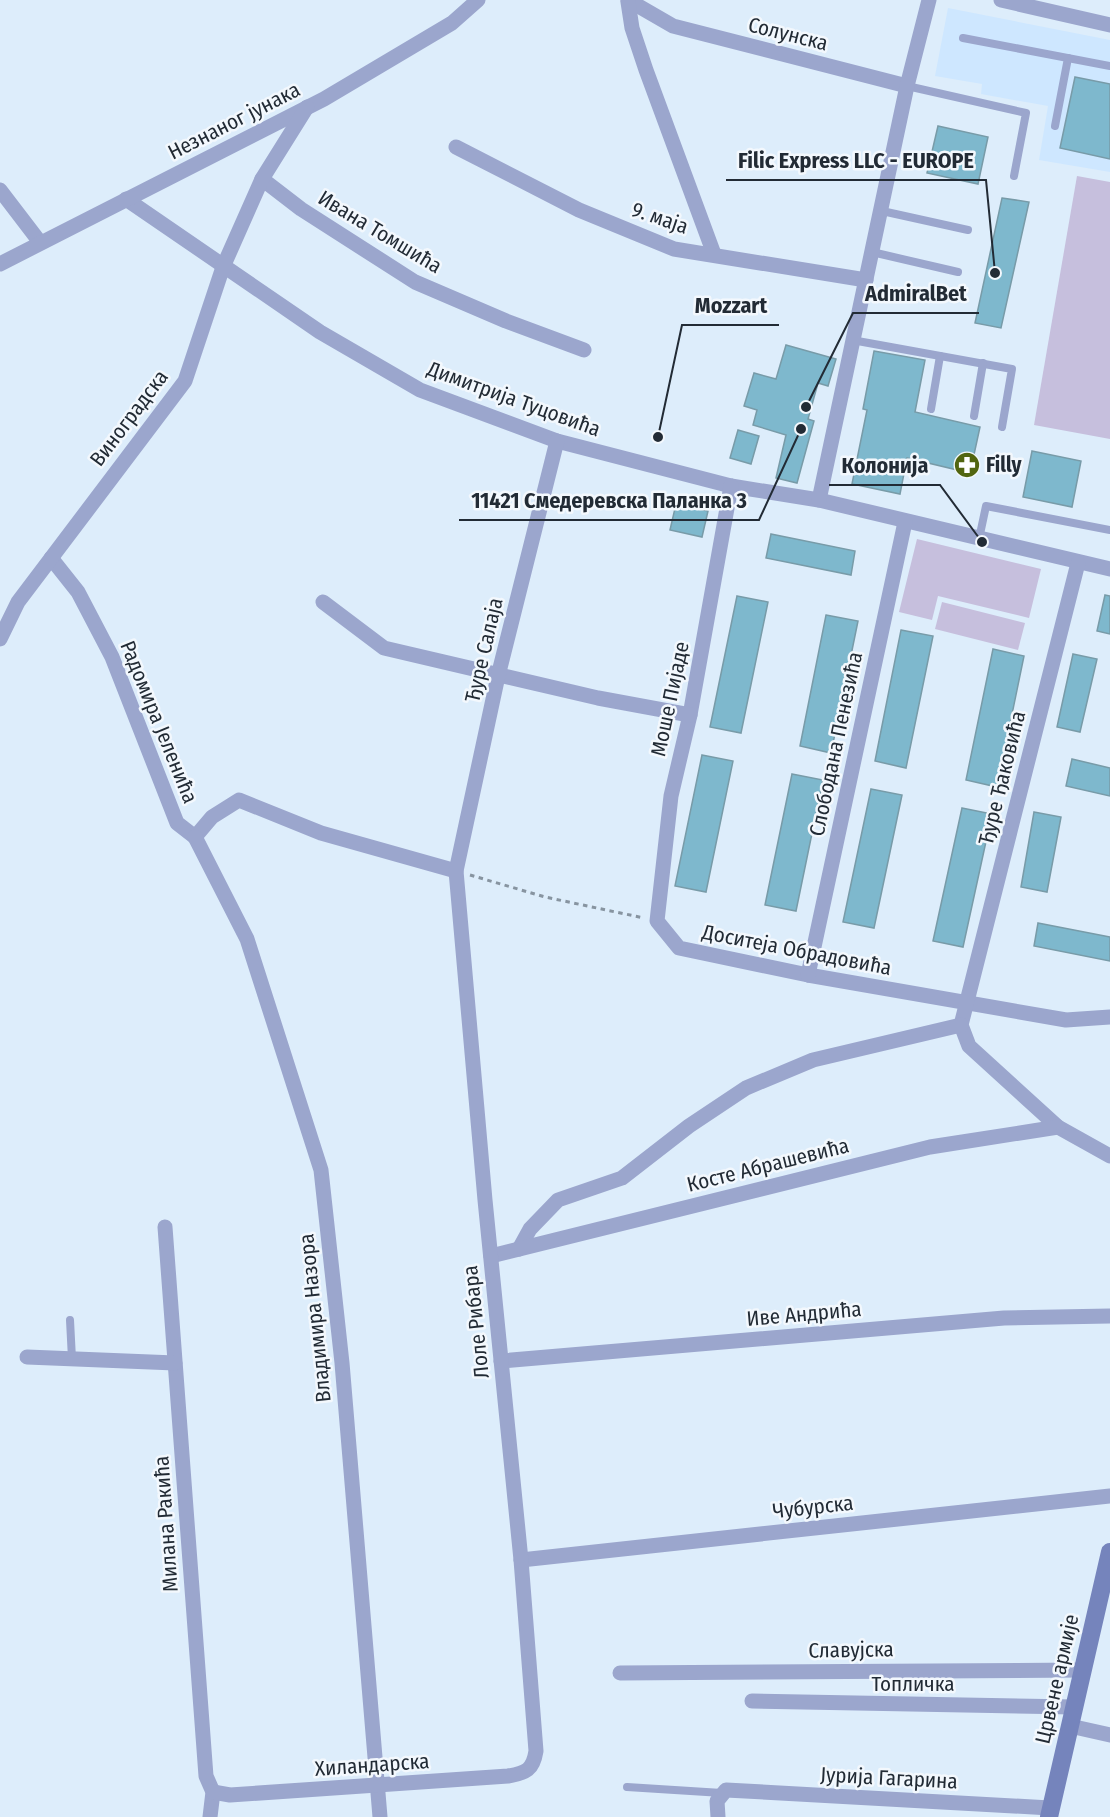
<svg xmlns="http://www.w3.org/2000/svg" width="1110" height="1817" viewBox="0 0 1110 1817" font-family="'Fira Sans Condensed',sans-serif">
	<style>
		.built { fill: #cee7ff }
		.green { fill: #c6bfdd }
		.building { fill: #7eb8cd; stroke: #789ba8; stroke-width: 1.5 }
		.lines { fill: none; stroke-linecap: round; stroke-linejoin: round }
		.path { stroke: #8794a0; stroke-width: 3; stroke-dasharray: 4.5 4.5; stroke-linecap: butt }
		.lane { stroke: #9ba6cd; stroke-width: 8 }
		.street { stroke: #9ba6cd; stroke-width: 15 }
		.secondary { stroke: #7584bc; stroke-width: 18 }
		.labels { text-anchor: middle; stroke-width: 5; stroke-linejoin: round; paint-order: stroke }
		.street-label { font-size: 21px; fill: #222b35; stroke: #f3f8fd }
		.poi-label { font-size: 21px; font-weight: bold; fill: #222b35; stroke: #f3f8fd; text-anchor: start }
		.leader { fill: none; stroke: #222b35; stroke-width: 2 }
		.callout-dot { fill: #222b35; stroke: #f3f8fd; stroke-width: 2 }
		.callout-label { font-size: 22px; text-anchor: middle; font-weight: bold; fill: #222b35; stroke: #f3f8fd; stroke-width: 5; stroke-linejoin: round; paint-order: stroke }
	</style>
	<rect width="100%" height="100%" fill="#ddedfb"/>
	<path class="built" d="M948 8 1110 40V172L1039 160 1048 106 981 94 982 84 935 76Z"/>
	<g class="green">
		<path d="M1077 176 1110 182V439L1034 425Z"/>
		<path d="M917 539 1041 569 1029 618 938 596 932 620 899 612Z"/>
		<path d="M942 602 1025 623 1018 650 935 629Z"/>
	</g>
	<g class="building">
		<path d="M1075 77 1110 84V159L1060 148Z"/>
		<path d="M938 126 988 137 978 184 927 173Z"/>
		<path d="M1002 198 1029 202 1001 328 975 323Z"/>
		<path d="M786 345 836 359 828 386 818 383 808 419 814 421 797 483 776 478 786 435 753 425 757 410 744 406 754 373 776 379Z"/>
		<path d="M874 351 925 360 915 412 980 427 970 473 907 458 900 494 852 484 867 410 863 409Z"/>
		<path d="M738 430 759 436 751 464 730 458Z"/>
		<path d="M1032 451 1081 461 1072 507 1023 497Z"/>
		<path d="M676 504 708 511 702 537 670 530Z"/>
		<path d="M771 534 855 551 851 575 766 558Z"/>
		<path d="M1105 595 1110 596V634L1097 631Z"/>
		<path d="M737 596 768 602 741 733 710 727Z"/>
		<path d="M826 615 858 621 831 753 800 746Z"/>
		<path d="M901 630 933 636 906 768 875 761Z"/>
		<path d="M993 649 1024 656 997 787 966 780Z"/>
		<path d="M1073 654 1097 659 1080 732 1057 727Z"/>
		<path d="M702 755 733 761 706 892 675 886Z"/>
		<path d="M1072 759 1110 768V796L1066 786Z"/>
		<path d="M792 774 823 780 796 911 765 905Z"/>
		<path d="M871 789 902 795 874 928 843 922Z"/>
		<path d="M962 808 992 814 963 947 933 941Z"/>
		<path d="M1034 812 1061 817 1047 892 1021 887Z"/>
		<path d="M1038 923 1110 937V961L1034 946Z"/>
	</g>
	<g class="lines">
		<path class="path" d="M470 875 545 897 644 918"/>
		<g class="lane">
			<path d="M963 38 1110 66"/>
			<path d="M907 86 1026 113 1014 176"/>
			<path d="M1055 126 1068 58"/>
			<path d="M882 211 968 230"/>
			<path d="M872 252 958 272"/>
			<path d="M852 340 1012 369 1002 427"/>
			<path d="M931 409 940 356"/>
			<path d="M974 416 983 363"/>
			<path d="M979 539 986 506 1110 530"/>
			<path d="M70 1320 72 1359"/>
			<path d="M627 1787 722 1793"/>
		</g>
		<g class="street">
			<path d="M628 0 673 26 907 86"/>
			<path d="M1001 0 1110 25"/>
			<path d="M628 2 632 28 646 70 714 254"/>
			<path d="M456 147 579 210 674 249 866 280"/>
			<path d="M262 179 301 209 415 282 506 321 584 350"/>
			<path d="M0 190 39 241"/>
			<path d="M126 199 320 332 420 390 557 441 731 486 819 500 1110 569"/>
			<path d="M0 264 324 99 452 23 478 0"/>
			<path d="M731 486 690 715 671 796 657 921 679 948 808 975 1066 1020 1110 1017"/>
			<path d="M819 500 907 86 929 0"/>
			<path d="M51 558 78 592 112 657 177 823 195 837 212 817 239 800 321 833 456 871"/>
			<path d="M1078 563 961 1025 969 1046 1058 1127 1110 1156"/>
			<path d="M323 602 384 648 598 698 690 715"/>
			<path d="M0 639 18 602 185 381 223 267 262 179 307 107"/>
			<path d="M195 837 247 939 321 1170 342 1363 380 1817"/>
			<path d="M808 975 905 522"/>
			<path d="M165 1227 206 1776 213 1792 210 1817"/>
			<path d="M519 1249 530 1229 558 1200 622 1178 689 1126 746 1088 813 1060 961 1025"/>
			<path d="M491 1256 930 1147 1058 1127"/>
			<path d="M27 1357 175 1363"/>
			<path d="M501 1361 1004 1318 1110 1316"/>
			<path d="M521 1560 1110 1496"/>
			<path d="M620 1673 1083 1670"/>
			<path d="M752 1701 1074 1707"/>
			<path d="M1070 1726 1110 1735"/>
			<path d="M213 1792 230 1795 508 1776C526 1773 533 1770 536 1751L521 1560 485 1200 456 871 498 676 557 441"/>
			<path d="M718 1817 717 1801 726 1790 1050 1808"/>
		</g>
		<path class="secondary" d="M1049 1817 1110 1552"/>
	</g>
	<defs>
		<g id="pharmacy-disc" transform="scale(1.35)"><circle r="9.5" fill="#516510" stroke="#f3f8fd"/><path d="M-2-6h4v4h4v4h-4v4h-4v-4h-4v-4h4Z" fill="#fff"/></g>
	</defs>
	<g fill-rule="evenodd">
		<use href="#pharmacy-disc" x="967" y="465"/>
	</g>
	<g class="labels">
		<g class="street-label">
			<text transform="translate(788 34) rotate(14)" y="7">Солунска</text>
			<text transform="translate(234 121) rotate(-27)" y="7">Незнаног јунака</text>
			<text transform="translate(660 218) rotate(19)" y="7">9. маја</text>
			<text transform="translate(380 232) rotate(31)" y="7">Ивана Томшића</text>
			<text transform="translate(514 399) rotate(20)" y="7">Димитрија Туцовића</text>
			<text transform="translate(129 418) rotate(-53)" y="7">Виноградска</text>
			<text transform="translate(484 650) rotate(-77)" y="7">Ђуре Салаја</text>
			<text transform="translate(670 699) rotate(-78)" y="7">Моше Пијаде</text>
			<text transform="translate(159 722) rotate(68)" y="7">Радомира Јеленића</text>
			<text transform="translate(836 744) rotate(-78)" y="7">Слободана Пенезића</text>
			<text transform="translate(1002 778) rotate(-76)" y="7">Ђуре Ђаковића</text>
			<text transform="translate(797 950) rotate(11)" y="7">Доситеја Обрадовића</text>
			<text transform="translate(768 1165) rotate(-14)" y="7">Косте Абрашевића</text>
			<text transform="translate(804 1314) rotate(-5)" y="7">Иве Андрића</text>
			<text transform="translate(315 1318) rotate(-96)" y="7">Владимира Назора</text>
			<text transform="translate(476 1322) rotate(-96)" y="7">Лоле Рибара</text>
			<text transform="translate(813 1507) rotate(-6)" y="7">Чубурска</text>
			<text transform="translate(166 1524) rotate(-94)" y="7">Милана Ракића</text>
			<text transform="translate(851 1650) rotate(-1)" y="7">Славујска</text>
			<text transform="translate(1057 1679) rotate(-77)" y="7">Црвене армије</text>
			<text x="913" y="1691">Топличка</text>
			<text transform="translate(372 1765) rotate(-4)" y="7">Хиландарска</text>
			<text transform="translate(889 1778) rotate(3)" y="7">Јурија Гагарина</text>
		</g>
		<g class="poi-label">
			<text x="986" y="472">Filly</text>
		</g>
	</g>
	<path class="leader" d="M995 273L986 180H726M806 407L853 313H979M658 437L682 325H779M982 542L940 485H829M801 429L759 520H459"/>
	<g class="callout-dot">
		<circle cx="995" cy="273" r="6"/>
		<circle cx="806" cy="407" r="6"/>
		<circle cx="658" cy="437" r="6"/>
		<circle cx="982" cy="542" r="6"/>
		<circle cx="801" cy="429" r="6"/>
	</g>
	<g class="callout-label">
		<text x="856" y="168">Filic Express LLC - EUROPE</text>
		<text x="916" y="301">AdmiralBet</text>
		<text x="731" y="313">Mozzart</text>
		<text x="885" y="473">Колонија</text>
		<text x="609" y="508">11421 Смедеревска Паланка 3</text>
	</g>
</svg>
